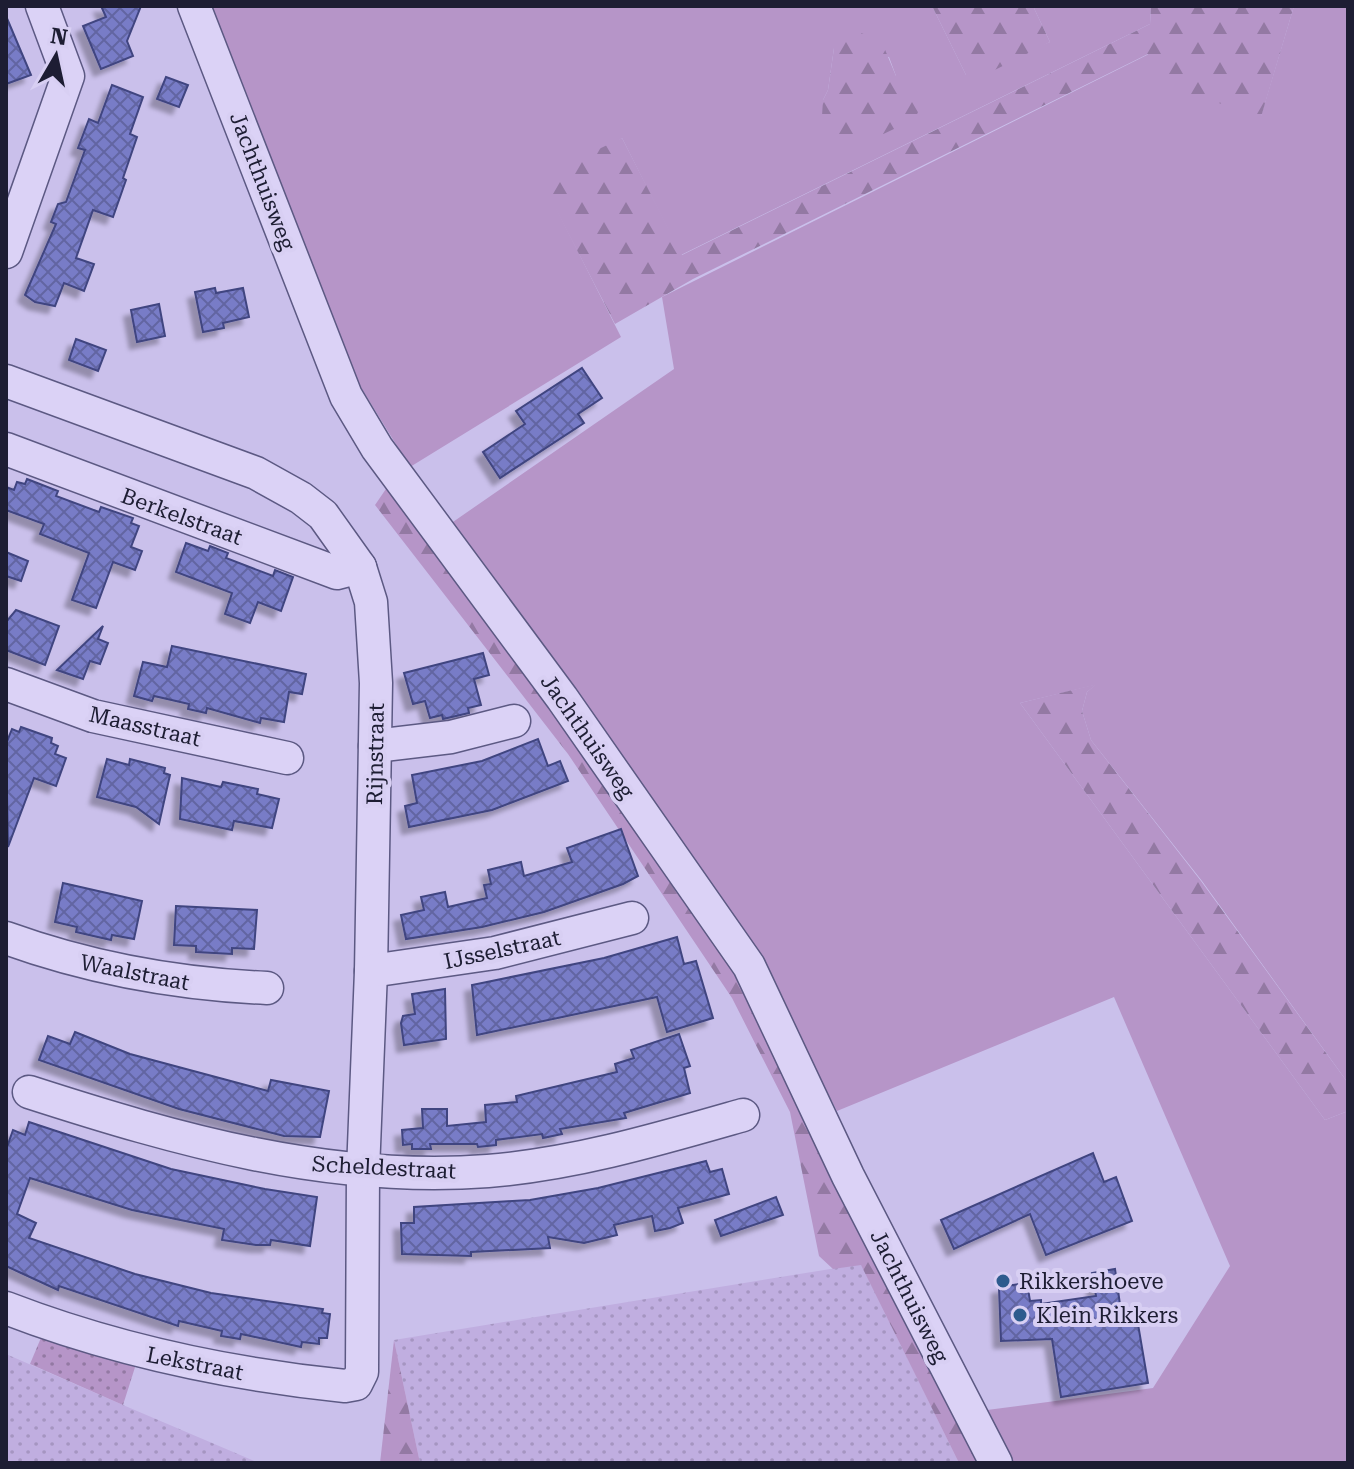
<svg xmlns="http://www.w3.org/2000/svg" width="1354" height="1469" viewBox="0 0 1354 1469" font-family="'Roboto Serif',serif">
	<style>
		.farmland { fill: url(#farmland-dots) }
		.grass { fill: #b695c8; fill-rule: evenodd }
		.forest { fill: url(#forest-firs) }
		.park { fill: url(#park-dots) }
		.building { fill: url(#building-cross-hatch); stroke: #404580; stroke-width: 2; filter: url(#shadow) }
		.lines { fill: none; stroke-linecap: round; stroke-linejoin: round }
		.minor-casing { stroke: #5c5983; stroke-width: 35 }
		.minor { stroke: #dbd2f6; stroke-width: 32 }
		.poi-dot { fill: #2d5b8e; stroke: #d8cff3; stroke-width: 3 }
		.labels { text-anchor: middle; stroke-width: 8; stroke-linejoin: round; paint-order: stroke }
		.street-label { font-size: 22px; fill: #1d1d33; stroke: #d8cff3 }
		.poi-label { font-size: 22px; fill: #1d1d33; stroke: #d8cff3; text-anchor: start }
	</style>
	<defs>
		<pattern id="farmland-dots" width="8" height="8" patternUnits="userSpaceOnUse" patternTransform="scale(2)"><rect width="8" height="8" fill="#c0aee0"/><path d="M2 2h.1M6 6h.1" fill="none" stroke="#a595c1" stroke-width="1.8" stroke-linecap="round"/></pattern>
		<pattern id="forest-firs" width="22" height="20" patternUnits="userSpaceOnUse" patternTransform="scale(2)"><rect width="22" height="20" fill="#b695c8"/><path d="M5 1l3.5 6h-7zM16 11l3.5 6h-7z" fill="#9379a3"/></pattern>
		<pattern id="park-dots" width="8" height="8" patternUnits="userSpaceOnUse" patternTransform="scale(2)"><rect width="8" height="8" fill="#b695c8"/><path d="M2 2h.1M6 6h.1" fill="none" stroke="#9379a3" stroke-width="1.8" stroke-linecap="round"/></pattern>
		<pattern id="building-cross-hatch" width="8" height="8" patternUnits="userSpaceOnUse" patternTransform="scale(2)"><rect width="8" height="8" fill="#787cc7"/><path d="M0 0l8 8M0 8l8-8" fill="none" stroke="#6265a2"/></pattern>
		<filter id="shadow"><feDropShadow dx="-7" dy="7" stdDeviation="2" flood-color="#0004"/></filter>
	</defs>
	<rect width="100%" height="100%" fill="#cac0eb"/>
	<g class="farmland">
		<path d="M861 1264 959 1463H420L394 1340Z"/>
		<path d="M6 1354 123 1405 259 1463H6Z"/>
	</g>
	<g class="grass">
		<path d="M201 6H932L966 75 1050 42 1033 6H1151L1150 24 681 255 622 138 547 190 621 337 410 467 352 373ZM834 48 889 57 896 76 823 100 828 90Z"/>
		<path d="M1294 6H1348V1083L1202 881 1091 740 1082 711 1087 692 1095 685 1020 703 1325 1120 1348 1111V1463H1013L987 1410 1153 1388 1230 1266 1114 997 837 1111 760 962 450 524 674 369 662 297 1149 54 1261 116Z"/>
	</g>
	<g class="forest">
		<path d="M932 6H1033L1050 42 975 80 966 75Z"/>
		<path d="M1151 6H1294L1261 117 1143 78 1141 72 1148 54 693 279 615 324 546 190 547 180 561 167 622 138 682 255 1150 24Z"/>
		<path d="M849 29 881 40 896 76 921 105 915 119 837 156 822 116 823 100 828 90 834 48Z"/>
		<path d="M390 483 736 970 983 1463H959L861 1265 833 1269 819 1256 790 1112 732 998 568 754 375 505Z"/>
		<path d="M1097 684 1087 692 1082 711 1091 740 1201 881 1348 1083V1111L1325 1120 1020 703Z"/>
		<path d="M394 1340 420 1463H380Z"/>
	</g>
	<path class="park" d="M43 1333 137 1361 123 1405 30 1364Z"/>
	<g class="building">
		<path d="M101 6H141L127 41 133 56 101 69 83 26 106 17Z"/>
		<path d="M6 16 31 75 6 84Z"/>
		<path d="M166 77 188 85 179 107 157 99Z"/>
		<path d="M112 85 143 97 130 134 137 137 123 178 126 180 113 217 93 210 76 258 94 264 84 291 64 283 55 306 35 302 25 295 56 224 51 222 58 204 66 202 85 150 78 148 89 119 98 123Z"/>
		<path d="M215 288 216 293 243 288 249 317 223 323 224 328 203 332 195 292Z"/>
		<path d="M159 304 165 336 137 342 131 310Z"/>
		<path d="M76 339 106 350 98 371 69 360Z"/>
		<path d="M582 368 602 398 578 414 584 423 500 478 483 452 525 424 516 411Z"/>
		<path d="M27 479 58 491 56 496 99 512 101 507 133 518 131 523 139 526 131 547 142 551 135 570 113 562 96 608 72 600 89 553 40 534 44 524 6 510V487L14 490 17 482 25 484Z"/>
		<path d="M186 543 208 551 210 546 228 553 226 558 273 576 275 570 293 577 281 611 258 602 250 623 225 614 232 593 176 572Z"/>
		<path d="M6 552 28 561 21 581 6 576Z"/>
		<path d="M16 610 59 626 45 665 6 650V622Z"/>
		<path d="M103 626 98 639 108 643 100 664 90 661 83 679 57 670Z"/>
		<path d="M172 646 306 674 302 694 289 692 284 722 261 718 260 723 207 708 206 713 188 709 189 704 154 696 152 701 134 696 143 662 167 667Z"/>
		<path d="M483 653 489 675 474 679 481 705 468 708 469 713 443 719 442 715 430 718 425 701 413 704 404 673Z"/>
		<path d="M21 727 52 738 51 743 58 746 55 754 66 758 56 786 34 778 8 847 6 744 12 729 19 732Z"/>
		<path d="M538 739 548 766 560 761 568 781 492 810 409 827 405 806 417 803 412 775 482 761Z"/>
		<path d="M107 759 129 765 130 759 165 768 164 773 170 775 159 824 136 807 97 797Z"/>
		<path d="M182 778 221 787 223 782 258 789 257 794 279 799 272 828 234 821 232 830 180 819Z"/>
		<path d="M621 829 638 876 623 884 544 912 482 927 406 939 401 915 424 910 421 897 445 892 448 907 487 898 484 885 491 884 488 870 521 862 524 876 572 862 567 848Z"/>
		<path d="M63 883 142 901 134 939 112 935 111 940 76 932 77 927 55 922Z"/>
		<path d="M176 906 257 910 254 949 232 948V954L196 952V946L174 945Z"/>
		<path d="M677 937 684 964 696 961 713 1018 667 1032 657 997 477 1035 472 985 604 958Z"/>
		<path d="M445 989 446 1039 404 1045 401 1023 403 1016 415 1014 412 994Z"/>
		<path d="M75 1032 130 1054 268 1091 271 1080 329 1091 320 1137 284 1136 179 1109 39 1060 48 1036 70 1044Z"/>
		<path d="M679 1034 690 1066 684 1068 690 1093 624 1113 626 1118 560 1129 562 1134 543 1138 542 1134 496 1140V1145L478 1147 477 1144H430L431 1149H412V1144L403 1145 402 1130 423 1128 422 1109H447V1126L486 1122 485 1105 517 1102 516 1096 617 1072 615 1064 634 1058 631 1050Z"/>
		<path d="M29 1122 171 1169 265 1189 317 1197 310 1246 271 1240 270 1245H256L222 1240 224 1229 132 1210 30 1178 17 1214 36 1223 29 1238 135 1274 211 1293 323 1309 322 1313 330 1314 327 1338H319V1344L302 1342 301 1347 241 1334 240 1339 221 1336 222 1331 179 1321 178 1326 59 1286 58 1290 6 1266V1150L13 1130 25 1135Z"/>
		<path d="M1093 1153 1104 1182 1116 1177 1132 1221 1046 1255 1030 1214 954 1249 941 1220Z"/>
		<path d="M706 1161 710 1172 722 1169 729 1194 678 1208 683 1223 670 1228 655 1231 652 1216 614 1225 617 1235 584 1243 548 1237 550 1248 471 1252V1256L402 1254 401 1223H414V1207L530 1200 598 1188Z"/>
		<path d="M776 1197 783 1215 721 1236 715 1220Z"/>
		<path d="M1115 1269 1123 1326 1138 1324 1148 1383 1061 1397 1052 1339 1001 1341 999 1287 1027 1283 1030 1301 1041 1300V1304L1096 1296 1092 1273Z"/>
	</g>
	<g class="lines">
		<g class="minor-casing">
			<g id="minor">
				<path d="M194 6 346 396 377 448 562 698 749 966 848 1176 996 1463"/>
				<path d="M6 252 68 76 42 6"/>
				<path d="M6 381 256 473 301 498 323 515 360 567 371 602 376 683 371 971 363 1171 362 1372 356 1384 345 1386C228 1374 115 1350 6 1308"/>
				<path d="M6 449 337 573 360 567"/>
				<path d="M6 684 93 716 287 758"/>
				<path d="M375 746 451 737 514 721"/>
				<path d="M6 938C92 969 176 984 267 988"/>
				<path d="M371 971 495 953 632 918"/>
				<path d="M29 1092C178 1140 328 1183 488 1171 575 1164 659 1139 743 1115"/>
			</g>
		</g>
		<use href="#minor" class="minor"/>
	</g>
	<g class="poi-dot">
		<circle cx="1003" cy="1281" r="8"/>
		<circle cx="1020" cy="1315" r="8"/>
	</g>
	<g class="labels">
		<g class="street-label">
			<text transform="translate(263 181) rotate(69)" y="8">Jachthuisweg</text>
			<text transform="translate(182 516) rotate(20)" y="8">Berkelstraat</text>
			<text transform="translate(145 726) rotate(13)" y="8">Maasstraat</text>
			<text transform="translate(588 736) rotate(55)" y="8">Jachthuisweg</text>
			<text transform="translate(375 754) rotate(-89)" y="8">Rijnstraat</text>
			<text transform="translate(502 949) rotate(-12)" y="8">IJsselstraat</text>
			<text transform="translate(135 972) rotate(11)" y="8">Waalstraat</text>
			<text transform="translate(384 1167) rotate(3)" y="8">Scheldestraat</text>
			<text transform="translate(910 1296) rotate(63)" y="8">Jachthuisweg</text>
			<text transform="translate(195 1363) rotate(11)" y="8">Lekstraat</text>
		</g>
		<g class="poi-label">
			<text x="1019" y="1289">Rikkershoeve</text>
			<text x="1036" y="1323">Klein Rikkers</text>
		</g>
	</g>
	<rect width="1354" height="1469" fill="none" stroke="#1d1d33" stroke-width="16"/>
	<g transform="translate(56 56) rotate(9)" stroke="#d8cff3" stroke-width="6" paint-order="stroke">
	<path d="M0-6L14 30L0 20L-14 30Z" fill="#1d1d33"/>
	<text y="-12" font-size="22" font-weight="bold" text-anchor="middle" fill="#1d1d33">N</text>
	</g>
</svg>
